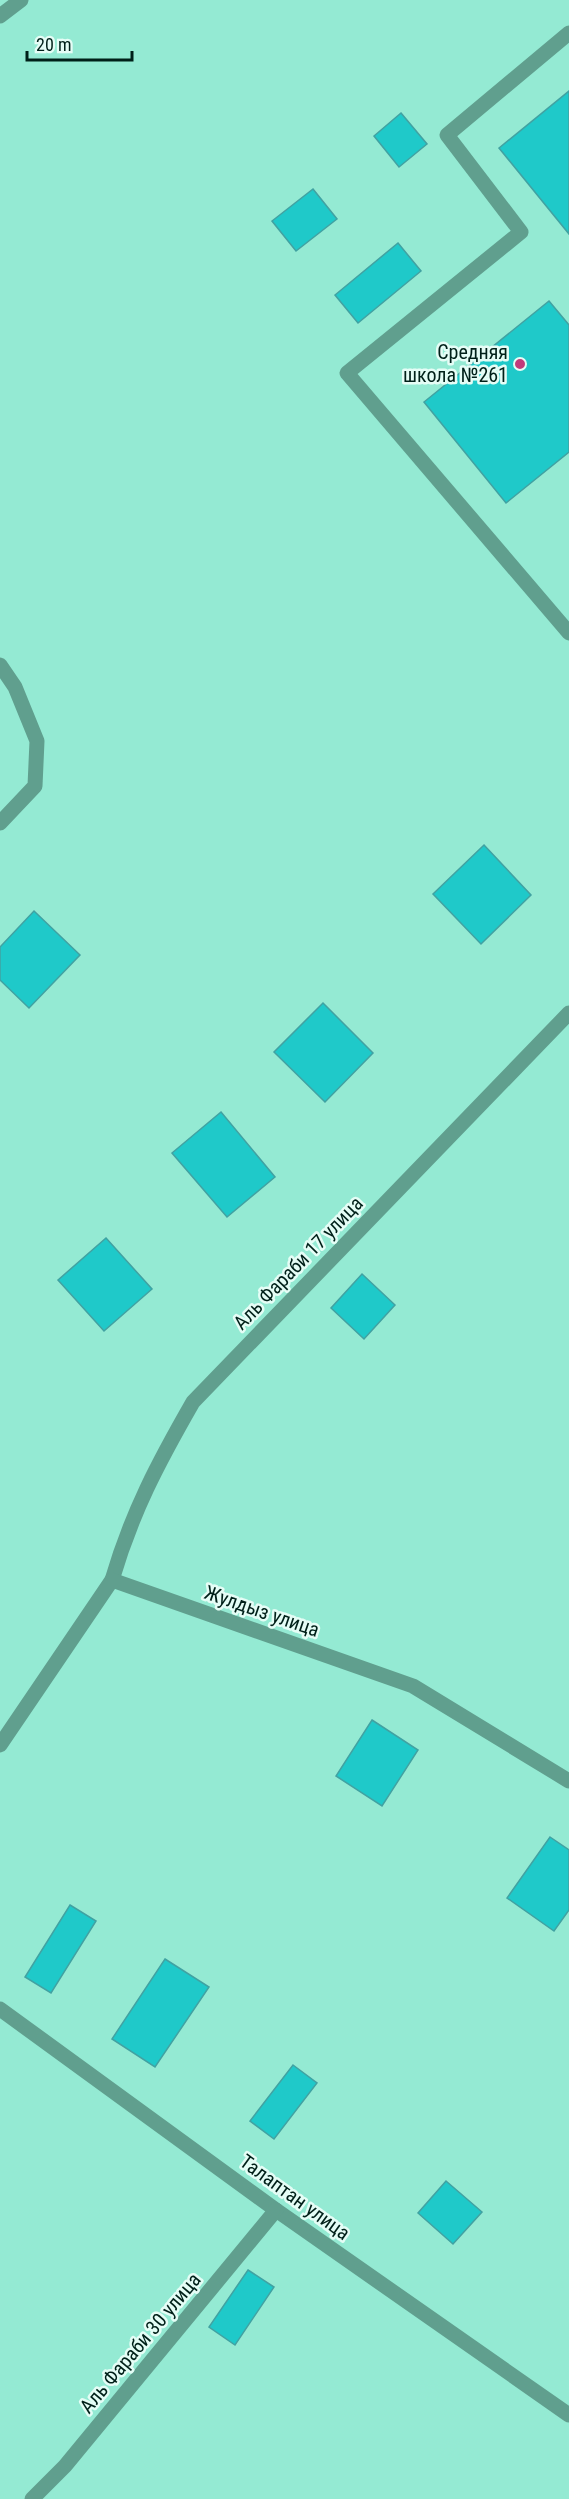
<svg xmlns="http://www.w3.org/2000/svg" width="569" height="2499" viewBox="0 0 569 2499" font-family="'Roboto Condensed',sans-serif">
	<style>
		.building { fill: #1fc9c9; stroke: #41a2a2; stroke-width: 1.5 }
		.lines { fill: none; stroke-linecap: round; stroke-linejoin: round }
		.lane { stroke: #609f8e; stroke-width: 15 }
		.street { stroke: #609f8e; stroke-width: 15 }
		.poi-dot { fill: #c13b7b; stroke: #e5fdf6; stroke-width: 2 }
		.labels { text-anchor: middle; stroke-width: 5; stroke-linejoin: round; paint-order: stroke }
		.poi-label { font-size: 20px; fill: #002019; stroke: #e5fdf6; text-anchor: end }
		.street-label { font-size: 20px; fill: #002019; stroke: #e5fdf6 }
	</style>
	<rect width="100%" height="100%" fill="#94ead3"/>
	<g class="building">
		<path d="M569 91V234L499 148Z"/>
		<path d="M401 113 427 144 399 167 374 136Z"/>
		<path d="M313 189 337 219 296 251 272 221Z"/>
		<path d="M398 243 421 271 358 323 335 295Z"/>
		<path d="M549 301 569 325V452L506 503 424 402Z"/>
		<path d="M484 845 531 895 481 944 433 894Z"/>
		<path d="M34 911 80 955 29 1008 0 980V947Z"/>
		<path d="M323 1003 373 1053 325 1102 274 1052Z"/>
		<path d="M221 1112 275 1177 227 1217 172 1153Z"/>
		<path d="M106 1238 152 1289 104 1331 58 1280Z"/>
		<path d="M362 1274 395 1305 364 1339 331 1308Z"/>
		<path d="M372 1720 418 1750 382 1806 336 1776Z"/>
		<path d="M550 1837 569 1850V1910L554 1931 507 1898Z"/>
		<path d="M70 1905 96 1921 51 1993 25 1977Z"/>
		<path d="M165 1959 209 1987 155 2067 112 2039Z"/>
		<path d="M293 2065 317 2083 274 2139 250 2121Z"/>
		<path d="M446 2181 482 2212 453 2244 418 2213Z"/>
		<path d="M248 2270 274 2287 235 2345 209 2327Z"/>
	</g>
	<g class="lines">
		<path class="lane" d="M569 33 447 135 521 232 347 373 569 633"/>
		<g class="street">
			<path d="M0 16 21 0"/>
			<path d="M0 665 15 687 37 741 35 786 0 823"/>
			<path d="M112 1580C132 1512 158 1463 193 1402L569 1013"/>
			<path d="M0 1745 112 1580 413 1686 569 1781"/>
			<path d="M0 2009 276 2210 569 2415"/>
			<path d="M32 2499 65 2466 276 2210"/>
		</g>
	</g>
	<circle class="poi-dot" cx="520" cy="364" r="6"/>
	<g class="labels">
		<g class="poi-label">
			<text x="508" y="359">Средняя<tspan x="508" dy="23">школа №261</tspan></text>
		</g>
		<g class="street-label">
			<text transform="translate(298 1263) rotate(-46)" y="7">Аль Фараби 17 улица</text>
			<text transform="translate(262 1611) rotate(19)" y="7">Жулдыз улица</text>
			<text transform="translate(295 2197) rotate(36)" y="7">Талаптан улица</text>
			<text transform="translate(140 2343) rotate(-50)" y="7">Аль Фараби 30 улица</text>
		</g>
	</g>
	<path d="M27 51v9h105v-9" fill="none" stroke="#002019" stroke-width="3"/>
	<text x="36" y="51" font-size="18" fill="#002019" stroke="#e5fdf6" stroke-width="4.5" paint-order="stroke">20 m</text>
</svg>
